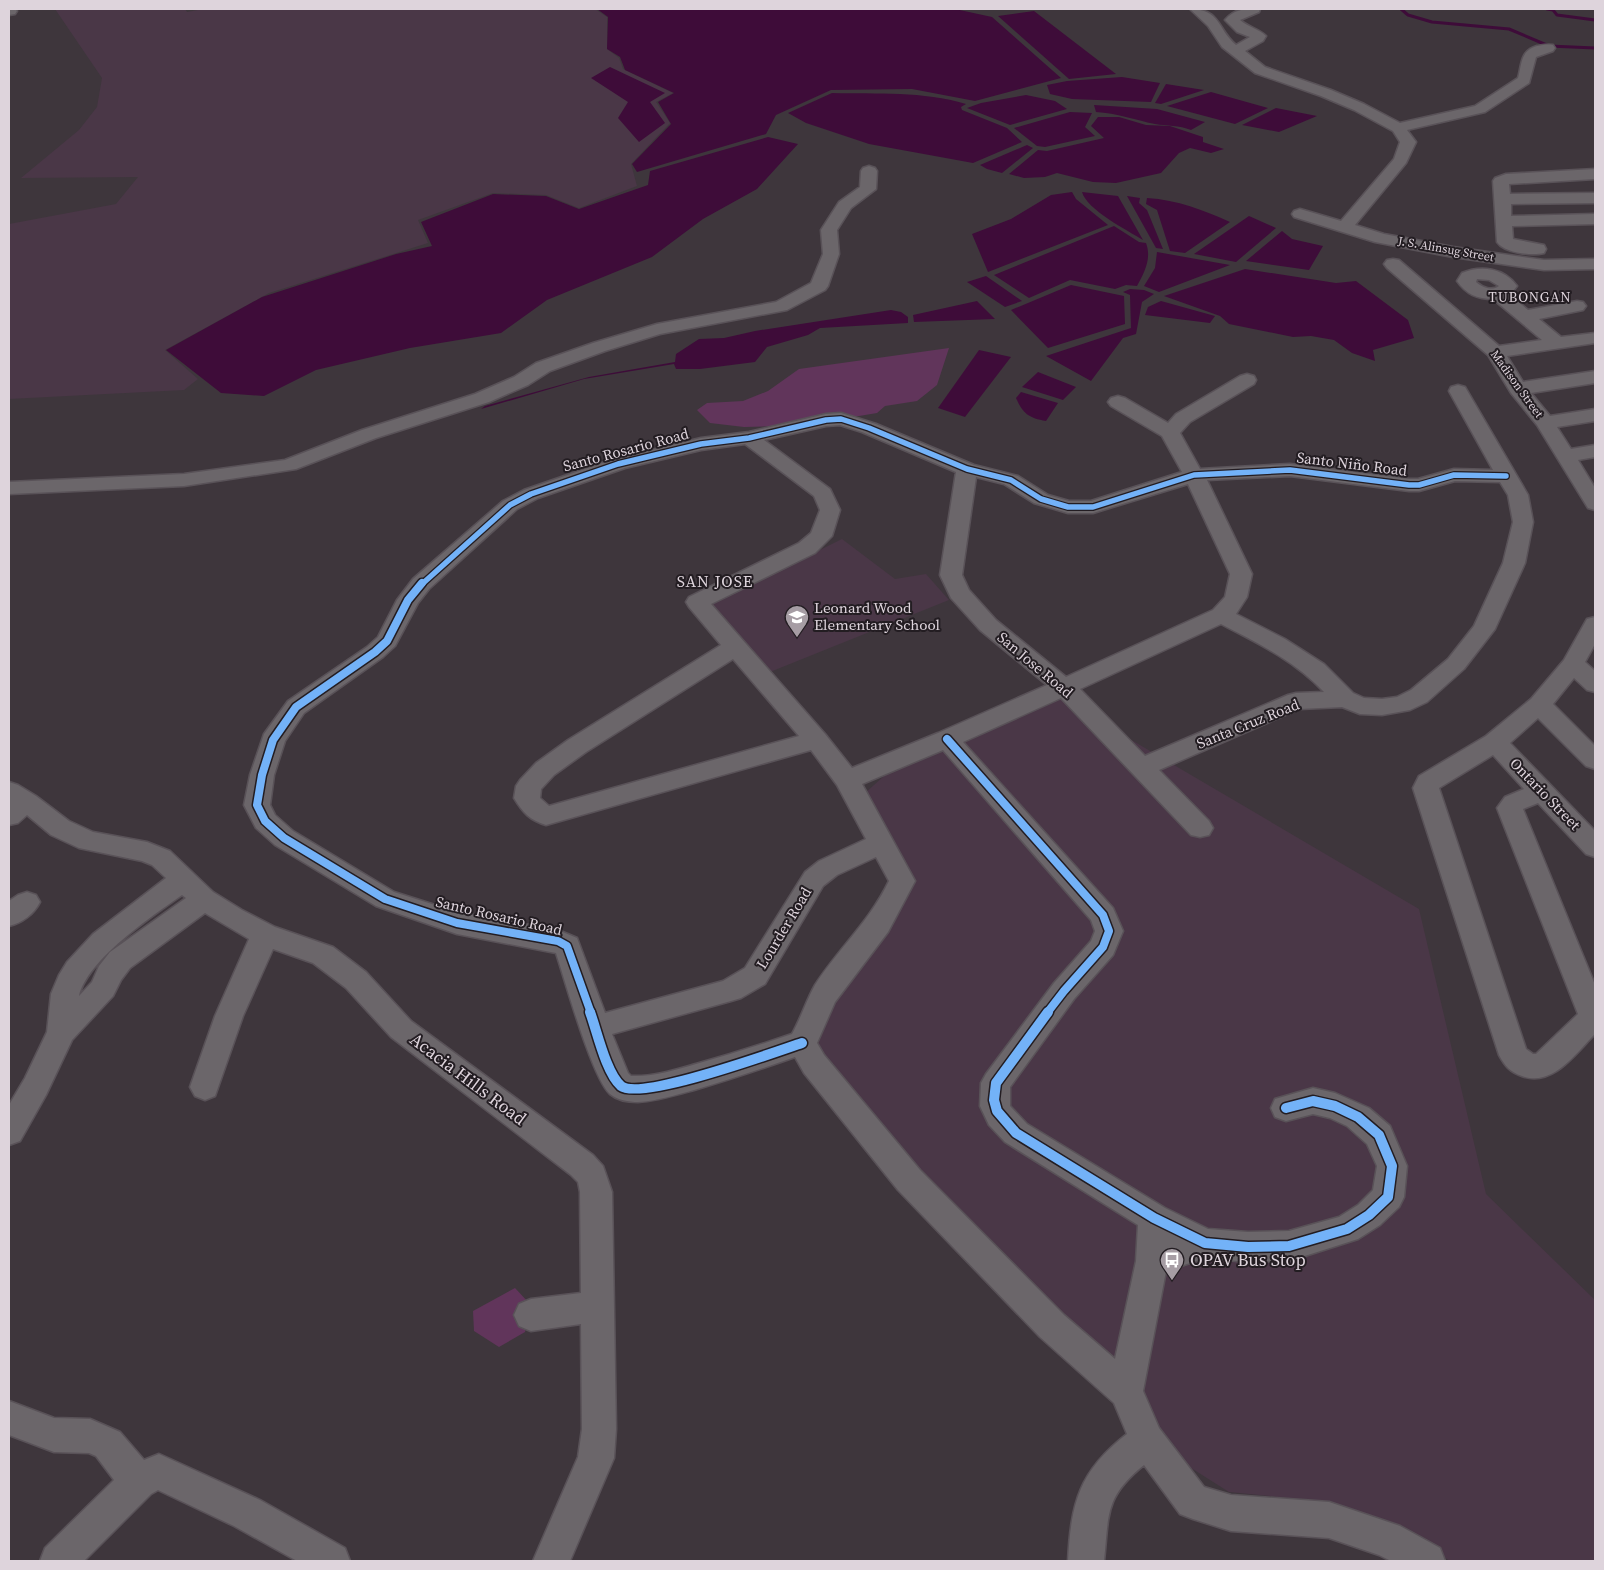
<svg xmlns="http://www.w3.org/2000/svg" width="1604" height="1570" viewBox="0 0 1604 1570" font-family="'Source Serif 4',serif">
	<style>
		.built { fill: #4a3747 }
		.green { fill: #61355b }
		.water { fill: #3e0c39 }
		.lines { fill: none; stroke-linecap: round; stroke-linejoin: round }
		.stream { stroke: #3e0c39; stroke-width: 3 }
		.minor-casing { stroke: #595258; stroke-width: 3 }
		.minor { fill: #6b666a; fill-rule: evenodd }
		.cycleway-far2-casing { stroke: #231d22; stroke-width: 8 }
		.cycleway-far1-casing { stroke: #231d22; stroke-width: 11 }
		.cycleway-casing { stroke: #231d22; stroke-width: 13 }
		.cycleway-far2 { stroke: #73b2f8; stroke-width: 5.5 }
		.cycleway-far1 { stroke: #73b2f8; stroke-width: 8 }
		.cycleway { stroke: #73b2f8; stroke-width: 10 }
		.labels { text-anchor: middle; stroke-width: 4; stroke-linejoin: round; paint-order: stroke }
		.far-street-label { font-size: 12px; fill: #ded4dc; stroke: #231d22 }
		.far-neighbourhood-label { font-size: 14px; letter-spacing: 1px; fill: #ded4dc; stroke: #231d22 }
		.street-label { font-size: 15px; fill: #ded4dc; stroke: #231d22 }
		.poi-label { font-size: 15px; fill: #ded4dc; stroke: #231d22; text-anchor: start }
		.neighbourhood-label { font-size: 16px; letter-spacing: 1px; fill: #ded4dc; stroke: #231d22 }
		.near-street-label { font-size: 18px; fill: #ded4dc; stroke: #231d22 }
		.near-poi-label { font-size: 18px; fill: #ded4dc; stroke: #231d22; text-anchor: start }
	</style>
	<rect width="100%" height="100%" fill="#3e363c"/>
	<g class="built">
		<path d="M55 9H185L187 12 203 9H595L607 17V49L619 58 623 69 673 93 656 102 670 123 631 164 637 186 579 208 546 195 493 193 418 220 428 243 269 293 165 350 198 379 184 390 9 399V224L116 204 138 177 21 178 79 130 97 107 102 78Z"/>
		<path d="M842 539 895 579 926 574 949 600 770 672 711 604Z"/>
		<path d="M1060 698 1419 909 1486 1194 1595 1300V1561H1450L1414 1539 1328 1502 1229 1492 1169 1454 816 1061 826 998 911 883 864 794 894 767Z"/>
	</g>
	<g class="green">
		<path d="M949 348 937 385 917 401 885 406 877 413 859 416 817 417 789 426 744 427 710 423 697 410 707 403 743 401 768 391 799 369Z"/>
		<path d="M515 1288 529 1303 525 1332 499 1347 474 1331 473 1311Z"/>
	</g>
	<g class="water">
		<path d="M597 9H955L992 17 1061 78 975 101 912 89 831 90 776 115 766 134 637 172 632 164 671 124 658 102 674 93 625 70 620 57 607 49 608 17Z"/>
		<path d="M1034 11 1116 74 1069 79 998 16Z"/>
		<path d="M610 67 665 93 650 102 665 123 639 142 618 118 628 102 591 78Z"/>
		<path d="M1122 77 1160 83 1151 102 1072 99 1050 94 1047 85 1067 81Z"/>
		<path d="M1166 84 1204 90 1161 104 1155 103Z"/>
		<path d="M1211 92 1268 108 1235 124 1167 106Z"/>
		<path d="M832 93C877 94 923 91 966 104L961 107 962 110 1007 128 1022 142 973 163 869 144 806 123 788 113Z"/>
		<path d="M1026 95 1055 101 1067 109 1010 125 967 108 981 103Z"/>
		<path d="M1094 105 1157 109 1205 122 1191 130C1179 125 1167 126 1155 124 1135 120 1117 113 1096 112Z"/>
		<path d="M1276 108 1317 116 1279 132 1242 125Z"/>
		<path d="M1070 112 1092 113 1085 127 1095 136 1045 147 1037 146 1014 128Z"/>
		<path d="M1098 117H1119L1146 125 1170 126 1203 137V142L1224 149 1211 153 1190 148 1179 153 1161 173 1116 183 1093 182 1057 173 1045 177 1024 178 1009 174 1038 150 1047 151 1104 138 1091 126Z"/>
		<path d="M768 137 798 144 757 189 703 219 652 257 547 300 501 333 410 348 316 370 264 396 221 393 166 350 262 297 396 254 432 246 421 222 493 194 546 196 579 209 648 185 650 171Z"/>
		<path d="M1027 145 1033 148 1002 173 987 169 980 165Z"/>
		<path d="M1072 192 1076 199 1108 225 988 272 972 234 1011 219 1051 195Z"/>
		<path d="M1082 192 1118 196 1143 240C1127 230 1087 210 1082 192Z"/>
		<path d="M1127 196 1140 198 1139 203 1147 210 1163 249 1156 248Z"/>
		<path d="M1147 198C1178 200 1203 210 1230 222L1185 253 1170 251 1157 210 1146 204Z"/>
		<path d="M1249 216 1276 228 1236 262 1194 254Z"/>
		<path d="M1114 226 1139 242 1146 243C1152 259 1144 273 1137 286L1126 285 1115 289 1070 280 1029 298 994 275Z"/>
		<path d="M1282 231 1292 239 1323 246 1309 270 1246 261Z"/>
		<path d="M1157 252 1230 265 1159 292 1144 286 1155 268Z"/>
		<path d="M1245 269 1336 283 1356 281 1408 320 1414 338 1373 350 1375 361 1352 353 1334 340 1311 336 1293 337 1229 324 1220 316 1164 296Z"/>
		<path d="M986 276 1022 301 1005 307 967 282Z"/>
		<path d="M1071 285 1124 296 1125 324 1048 348 1011 310Z"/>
		<path d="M1130 289 1144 290 1154 294 1142 302 1136 334 1123 338 1091 381 1046 356 1131 328 1130 295 1123 292Z"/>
		<path d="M977 301 995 319 914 322 913 315Z"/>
		<path d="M1161 301 1215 316 1210 323 1145 315 1148 307Z"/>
		<path d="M891 310 901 312 908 317V323L820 328 808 335 767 347 755 362 700 369H676L674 364 584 379 481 409 485 406 589 377 675 362 676 354 699 339 724 338 755 331Z"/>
		<path d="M979 350 1011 357 965 417 938 408Z"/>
		<path d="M1038 372 1076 387 1063 400 1022 387Z"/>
		<path d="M1021 392 1058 403 1046 421C1029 418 1023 414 1016 398Z"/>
	</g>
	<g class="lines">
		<g class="stream">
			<path d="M1401 9 1408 15 1432 22 1509 29 1549 46 1595 48"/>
			<path d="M1547 9 1553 10 1557 15 1595 20"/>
		</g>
		<g class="minor-casing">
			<g id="minor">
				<path d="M9 9H15L17 11 15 14 9 15Z"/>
				<path d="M1190 9C1221 9 1217 29 1236 45L1250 37 1237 32 1225 20C1235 8 1246 9 1260 9L1259 12 1240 20C1248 27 1259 29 1266 36L1263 41 1245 51 1265 67 1331 90 1364 104 1400 123 1475 106 1518 78C1522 64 1520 51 1537 46 1543 45 1547 44 1553 45L1555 48 1553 51 1536 57 1529 83 1485 112 1407 130 1416 142 1406 163 1355 225 1384 234 1453 247 1544 260 1595 259V269L1544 270 1453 257 1375 242 1294 217 1292 214 1294 211 1300 209 1341 221 1394 159 1400 142 1393 131 1354 110 1321 96 1255 73 1222 47 1208 26Z"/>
				<path d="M869 166 875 168 877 171 876 189 851 208 837 230 839 254 828 286 825 290 787 310 660 334 605 351 550 371 528 385 489 402 376 438 296 469 184 486 9 494V482L184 474 285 460 362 430 475 394 514 377 536 363 593 343 657 324 776 302 811 283 823 254 821 230 839 202 860 187 861 171 863 168Z"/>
				<path d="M1595 169V179L1509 184 1510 194 1595 193V203L1511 204V216L1595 214V224L1512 226 1513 239 1544 245 1546 249 1544 253C1532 256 1504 253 1497 242L1493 181 1495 178 1506 174Z"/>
				<path d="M1393 259 1399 260 1499 346 1542 340 1493 299C1477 299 1466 294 1457 281L1462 273C1481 265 1504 268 1517 286L1510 295 1528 310 1577 301 1583 302 1586 306 1583 310 1539 319 1561 337 1595 333V343L1507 356 1523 382 1595 371V383L1531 393 1550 416 1595 409V421L1557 427 1571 449 1595 445V457L1578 460 1595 488V510L1588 508 1537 425 1511 393 1488 355 1387 268 1384 264 1387 260ZM1477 279 1489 280 1499 286C1492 291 1483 288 1476 282Z"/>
				<path d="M1247 374 1254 376 1256 380 1254 384 1190 422 1180 433 1200 469 1290 464 1409 479H1418L1454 469 1493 470 1449 391 1451 387 1458 385 1465 387 1528 495 1533 522 1525 563 1495 629 1464 669 1427 702 1410 710 1382 715 1360 714 1342 707 1299 709 1159 770 1209 821 1213 828 1209 835 1200 837 1191 835 1061 698 963 742 1113 908 1123 931 1113 955 1074 999 1010 1087V1106L1027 1124 1165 1208 1208 1229 1248 1232 1289 1231 1339 1217 1358 1205 1373 1190 1377 1166 1367 1144 1347 1126 1330 1118 1313 1114 1286 1121 1275 1117 1271 1108 1275 1099 1313 1088 1335 1093 1369 1108 1390 1126 1407 1166 1404 1197 1399 1207 1380 1225 1358 1239 1289 1261 1248 1262 1205 1258 1166 1271 1143 1391 1159 1428 1204 1487 1231 1495 1329 1502 1400 1526 1440 1548 1445 1561H1391L1379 1555 1329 1538 1231 1531 1193 1519 1180 1514 1144 1465C1104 1497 1109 1515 1104 1561H1068C1071 1503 1079 1471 1127 1434L1114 1403 1040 1337 898 1190 804 1073 795 1057C761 1069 728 1080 694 1090 676 1095 657 1101 638 1102 629 1102 617 1100 610 1094 592 1078 565 980 556 953L457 934 376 906 275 845 256 828 244 805 250 775 264 734 288 701 367 647 378 637 397 600 413 579 503 501 524 490 611 460 701 438 749 432 826 414 841 413 876 424 974 465 1018 476 1048 495 1069 501H1091L1182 472 1162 436 1111 406 1108 402 1111 398 1118 396 1125 398 1168 423 1176 414 1240 376ZM840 425 862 432 956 472 940 575 951 598 980 630 1047 685 938 733 852 768 825 734 711 604 815 553 832 536 840 510 830 489 764 440 826 426ZM745 444 814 496 820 510 811 533 799 543 689 597 686 602 689 607 721 645 568 740 536 763 520 780 516 786 514 798C523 813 530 820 546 825L811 750 837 785 866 839 819 861 805 872 745 968 723 981 605 1013 577 938 558 930 457 912 394 892 293 831 275 815 270 805 274 775 285 741 304 713 383 657 395 646 418 603 429 589 517 509 538 498 625 468 701 450ZM1290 476 1409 491H1419L1455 481 1500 482 1508 495 1513 522 1503 563 1474 626 1448 659 1411 690 1397 697 1382 699 1364 698 1353 693 1324 664 1285 639 1236 614 1247 597 1252 574 1207 480ZM976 477 1004 484 1034 503 1068 513H1093L1188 484 1230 574 1225 597 1213 610 1066 677 996 620 969 590 962 575ZM1221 624C1258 643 1295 661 1324 692L1296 693 1288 695 1145 756 1080 689ZM733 659 799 736 549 806 540 798 541 789 554 775 586 752ZM943 750 1091 920 1095 931 1091 941 1054 983 986 1074 981 1083 980 1106 989 1125 1005 1142 1138 1225 1136 1261 1115 1359 1064 1315 920 1170 824 1055 817 1043 835 1002 888 932 915 881 862 784ZM876 857 889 881C870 921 838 949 815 985 806 1001 801 1018 792 1034 760 1045 728 1055 696 1064 675 1070 653 1077 631 1076L628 1073 612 1034 731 1001 741 998 765 984 823 886 837 875Z"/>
				<path d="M1595 617V644L1585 662 1595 671V692L1587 690 1574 678 1553 704 1595 746V769L1586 766 1538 718 1510 743 1595 831V857L1586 854 1538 803 1523 809 1595 985V1034C1575 1054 1553 1087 1522 1076 1510 1072 1505 1066 1499 1055L1413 788 1419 776 1486 736 1531 699 1564 660 1587 619ZM1493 755 1524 789 1505 797 1497 808 1578 1014 1536 1054H1533L1526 1049 1439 788Z"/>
				<path d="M9 782 18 785 36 796 69 821 93 832 147 842 170 851 213 892 242 910 275 927 333 947 366 972 411 1021 593 1155 603 1166 612 1192 616 1429 614 1458 570 1561H533L578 1457 582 1429 581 1324 531 1331 519 1326 514 1315 519 1304 531 1299 581 1293 580 1192 578 1182 571 1175 391 1037 346 988 313 963 273 949 243 1016 215 1096 205 1100 195 1096 190 1087 215 1016 249 939 205 913 130 968 121 980 113 996 72 1040 46 1095 20 1141 9 1145V1105L25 1078 47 1032 51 994 59 975 67 962 93 934 166 878 152 865 142 861 79 848 51 835 27 815 18 823 9 825ZM182 895 186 898 110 952 99 966 92 982 79 996C87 960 152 916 182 895Z"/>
				<path d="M27 892 36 895 40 902C34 914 22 923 9 926V901L18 895Z"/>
				<path d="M9 1401 54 1418 90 1419 120 1432 144 1460 159 1454 260 1500 345 1548 350 1561H297L234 1526 158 1490 151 1494 84 1561H40L45 1548 114 1480 96 1456 89 1453 54 1452 9 1435Z"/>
			</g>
		</g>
		<use href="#minor" class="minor"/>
		<g class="cycleway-far2-casing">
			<path id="cycleway-far2" d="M421 585 510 505 531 494 618 464 701 444 749 438 826 420 841 419 869 428 967 469 1011 480 1041 499 1068 507H1093L1194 475 1290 470 1409 485H1419L1454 475 1506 476"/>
		</g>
		<g class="cycleway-far1-casing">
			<g id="cycleway-far1">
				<path d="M422 583 408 600 387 641 375 652 296 707 273 740 262 775 257 805 265 821 284 838 385 899 457 923 558 941 567 946 591 1013"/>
				<path d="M947 739 1103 915 1109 931 1103 947 1064 991 1047 1013"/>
			</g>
		</g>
		<g class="cycleway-casing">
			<g id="cycleway">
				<path d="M590 1012C597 1031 606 1073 621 1086 641 1101 775 1052 802 1043"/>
				<path d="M1048 1012 996 1083 994 1100 997 1111 1016 1133 1154 1218 1205 1243 1248 1247 1289 1246 1347 1229 1369 1215 1388 1197 1392 1166 1379 1135 1358 1117 1335 1106 1313 1101 1286 1108"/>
			</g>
		</g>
		<use href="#cycleway-far2" class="cycleway-far2"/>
		<use href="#cycleway-far1" class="cycleway-far1"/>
		<use href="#cycleway" class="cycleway"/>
	</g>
	<defs>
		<g id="school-pin" transform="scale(1.25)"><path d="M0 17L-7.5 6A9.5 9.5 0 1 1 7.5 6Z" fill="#a69da4" stroke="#231d22"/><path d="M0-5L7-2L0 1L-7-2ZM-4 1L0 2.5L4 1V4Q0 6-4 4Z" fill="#fff"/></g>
		<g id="bus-pin" transform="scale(1.25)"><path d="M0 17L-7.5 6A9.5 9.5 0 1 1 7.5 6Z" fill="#a69da4" stroke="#231d22"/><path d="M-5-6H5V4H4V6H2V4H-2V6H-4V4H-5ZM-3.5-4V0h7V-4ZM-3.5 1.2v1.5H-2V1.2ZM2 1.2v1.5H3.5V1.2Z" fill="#fff"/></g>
	</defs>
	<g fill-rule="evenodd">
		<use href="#school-pin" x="797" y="617"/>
		<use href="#bus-pin" x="1172" y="1260"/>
	</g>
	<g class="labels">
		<g class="far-street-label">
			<text transform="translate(1446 249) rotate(10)" y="4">J. S. Alinsug Street</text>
			<text transform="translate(1517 384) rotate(54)" y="4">Madison Street</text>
		</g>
		<g class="far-neighbourhood-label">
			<text x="1530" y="302">TUBONGAN</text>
		</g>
		<g class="street-label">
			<text transform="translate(626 450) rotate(-15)" y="5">Santo Rosario Road</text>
			<text transform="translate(1352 464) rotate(7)" y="5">Santo Niño Road</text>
			<text transform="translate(1035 665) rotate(40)" y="5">San Jose Road</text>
			<text transform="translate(1248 724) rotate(-22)" y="5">Santa Cruz Road</text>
			<text transform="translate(1545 794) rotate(46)" y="5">Ontario Street</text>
			<text transform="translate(499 916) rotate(13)" y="5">Santo Rosario Road</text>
			<text transform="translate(784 928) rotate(-59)" y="5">Lourder Road</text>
		</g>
		<g class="poi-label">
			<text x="814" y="613">Leonard Wood<tspan x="814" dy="17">Elementary School</tspan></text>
		</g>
		<g class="neighbourhood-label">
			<text x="715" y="587">SAN JOSE</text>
		</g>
		<g class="near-street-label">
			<text transform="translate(468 1079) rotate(37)" y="6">Acacia Hills Road</text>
		</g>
		<g class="near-poi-label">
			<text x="1190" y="1266">OPAV Bus Stop</text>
		</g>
	</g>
	<rect width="1604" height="1570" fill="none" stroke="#ded4dc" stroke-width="20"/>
</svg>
